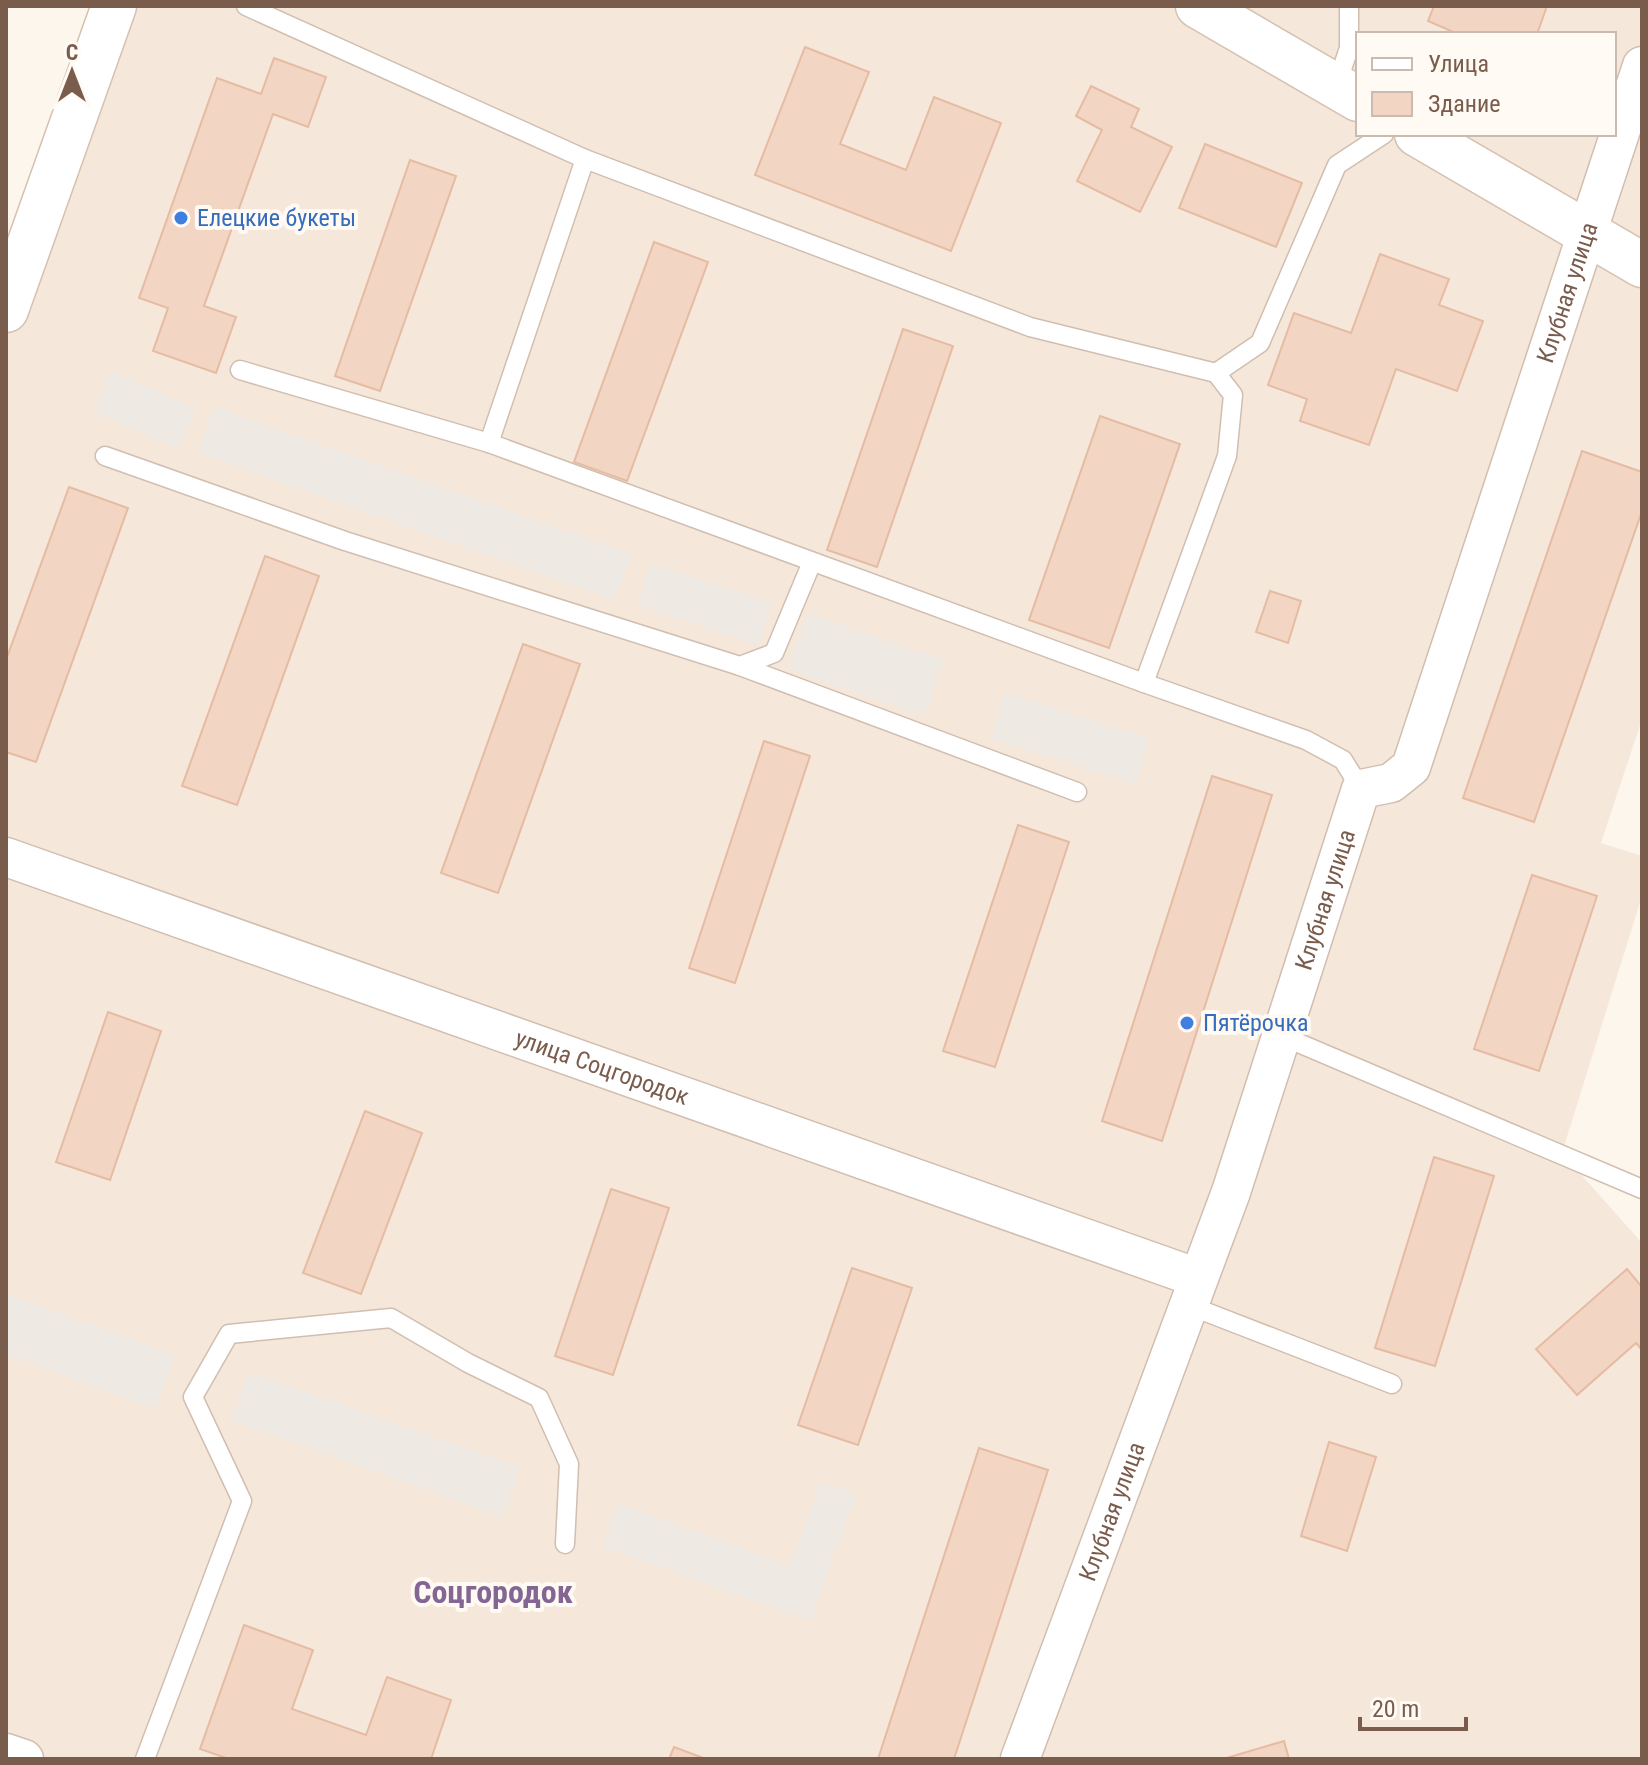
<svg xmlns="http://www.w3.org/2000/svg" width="1648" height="1765" viewBox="0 0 1648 1765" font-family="'Roboto Condensed',sans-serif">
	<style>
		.residential { fill: #f5e8da; fill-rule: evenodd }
		.industrial { fill: #efe9e4 }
		.building { fill: #f3d5c3; stroke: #e6bba3; stroke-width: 2 }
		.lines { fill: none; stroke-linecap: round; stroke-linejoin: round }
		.lane-casing { stroke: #d1beb0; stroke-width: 21 }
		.street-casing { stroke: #d1beb0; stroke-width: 41 }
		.secondary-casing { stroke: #d6c0b0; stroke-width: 47 }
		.lane { stroke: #fff; stroke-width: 18 }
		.street { stroke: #fff; stroke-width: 38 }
		.secondary { stroke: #fff; stroke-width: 44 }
		.shop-dot { fill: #3f7fe0; stroke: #fffaf3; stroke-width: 3 }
		.labels { text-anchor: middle; stroke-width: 8; stroke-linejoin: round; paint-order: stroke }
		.shop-label { font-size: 24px; fill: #366cbe; stroke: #fffaf3; text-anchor: start }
		.street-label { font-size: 24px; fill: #7a5c4d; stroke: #fffaf3 }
		.district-label { font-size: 32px; font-weight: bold; fill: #846695; stroke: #fffaf3 }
	</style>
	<rect width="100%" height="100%" fill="#fdf6ec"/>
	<path class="residential" d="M114 6H1642V719L1601 843 1642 856V896L1562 1153 1642 1243V1759H6V310ZM1358 34H1614V134H1358Z"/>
	<g class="industrial">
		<path d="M111 371 196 408 178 449 94 412Z"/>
		<path d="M214 407 632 554 615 600 198 453Z"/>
		<path d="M651 563 772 603 758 645 637 605Z"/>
		<path d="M807 613 944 660 925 716 787 669Z"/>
		<path d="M1005 692 1150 739 1135 784 991 738Z"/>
		<path d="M6 1294 175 1355 155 1409 6 1354Z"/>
		<path d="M249 1372 520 1467 503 1517 231 1420Z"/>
		<path d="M821 1481 856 1494 810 1621 602 1546 617 1503 790 1566Z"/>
	</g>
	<g class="building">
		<path d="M1434 6H1547L1537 34H1458L1428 21Z"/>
		<path d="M805 47 869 72 840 144 906 170 934 97 1001 123 951 251 755 175Z"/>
		<path d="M274 58 326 77 308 127 273 114 204 306 236 317 216 373 153 351 168 308 139 298 217 78 261 94Z"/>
		<path d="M1091 86 1139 109 1131 127 1172 147 1140 212 1077 181 1102 130 1076 116Z"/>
		<path d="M1205 144 1302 183 1276 247 1179 208Z"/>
		<path d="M410 160 456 176 380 391 335 376Z"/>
		<path d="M654 242 708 262 627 481 574 462Z"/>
		<path d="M1380 254 1449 279 1439 305 1483 321 1457 391 1396 369 1369 445 1300 421 1307 399 1268 385 1294 313 1351 333Z"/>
		<path d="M903 329 953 346 877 567 827 550Z"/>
		<path d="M1100 416 1180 444 1109 648 1029 620Z"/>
		<path d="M1582 451 1642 472V511L1534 822 1463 798Z"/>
		<path d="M69 487 128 508 36 762 6 752V660Z"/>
		<path d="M265 556 319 576 237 805 182 786Z"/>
		<path d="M1270 591 1301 601 1288 643 1256 632Z"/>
		<path d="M523 644 580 664 498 893 441 873Z"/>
		<path d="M764 741 810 756 735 983 689 968Z"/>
		<path d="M1212 776 1272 795 1162 1141 1102 1121Z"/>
		<path d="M1018 825 1069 842 995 1067 943 1051Z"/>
		<path d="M1532 875 1597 896 1539 1071 1474 1049Z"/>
		<path d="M108 1012 161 1031 110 1180 56 1162Z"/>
		<path d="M365 1111 422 1133 361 1294 303 1273Z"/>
		<path d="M1434 1157 1494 1176 1435 1366 1375 1348Z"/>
		<path d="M611 1189 669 1208 613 1375 555 1356Z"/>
		<path d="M852 1268 912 1288 858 1445 798 1425Z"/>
		<path d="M1627 1269 1642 1287V1350L1636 1343 1577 1395 1536 1349Z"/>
		<path d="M1329 1442 1376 1457 1347 1551 1301 1536Z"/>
		<path d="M979 1448 1048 1470 954 1759H878Z"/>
		<path d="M244 1625 313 1650 292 1709 366 1735 387 1677 451 1700 431 1759H229L200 1749Z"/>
		<path d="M1284 1741 1289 1759H1223Z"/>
		<path d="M674 1747 706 1759H669Z"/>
	</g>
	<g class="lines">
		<g class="lane-casing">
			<g id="lane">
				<path d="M246 6 585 159 1030 327 1216 373 1233 395 1227 456 1144 683"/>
				<path d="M1336 87 1349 48V6"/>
				<path d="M240 370 489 443 1144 683 1306 740 1343 760 1361 789"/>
				<path d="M1216 373 1260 343 1337 165 1384 134"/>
				<path d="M489 443 585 159"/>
				<path d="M105 456 345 541 740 666 774 653 812 562"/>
				<path d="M740 666 1077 792"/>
				<path d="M1282 1036 1642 1189"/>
				<path d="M1188 1305 1392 1384"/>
				<path d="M145 1759 242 1501 193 1397 229 1334 391 1318 468 1363 539 1398 569 1464 565 1544"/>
			</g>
		</g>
		<g class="street-casing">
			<g id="street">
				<path id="s1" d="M6 857 1198 1278"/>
				<path d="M6 1753 24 1759"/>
				<path id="s2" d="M1020 1759 1231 1192 1361 789 1391 783 1411 767 1642 66"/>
			</g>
		</g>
		<g class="secondary-casing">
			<g id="secondary">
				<path d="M1198 6 1358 99"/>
				<path d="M1417 134 1642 265"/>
				<path d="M6 310 114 6"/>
			</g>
		</g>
		<use href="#lane" class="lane"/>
		<use href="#street" class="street"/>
		<use href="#secondary" class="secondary"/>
	</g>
	<g class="shop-dot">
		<circle cx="181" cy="218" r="8"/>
		<circle cx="1187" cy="1023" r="8"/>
	</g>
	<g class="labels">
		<g class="shop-label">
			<text x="197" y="226">Елецкие букеты</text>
			<text x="1203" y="1031">Пятёрочка</text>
		</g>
		<g class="street-label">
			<text dy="8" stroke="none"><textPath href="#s2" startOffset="1584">Клубная улица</textPath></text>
			<text dy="8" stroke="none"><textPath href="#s2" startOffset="912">Клубная улица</textPath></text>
			<text dy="8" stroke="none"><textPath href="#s1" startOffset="632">улица Соцгородок</textPath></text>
			<text dy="8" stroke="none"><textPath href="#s2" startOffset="264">Клубная улица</textPath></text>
		</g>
		<g class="district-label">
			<text x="493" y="1603">Соцгородок</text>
		</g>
	</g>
	<rect width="1648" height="1765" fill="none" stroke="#7a5c4d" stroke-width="16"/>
	<rect x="1356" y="32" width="260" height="104" fill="#fffaf3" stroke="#cabbb1" stroke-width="2"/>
	<rect x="1372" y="58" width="40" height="12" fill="#ffffff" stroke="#cabbb1" stroke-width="2"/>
	<text x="1428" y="72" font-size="24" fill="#7a5c4d">Улица</text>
	<rect x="1372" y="92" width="40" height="24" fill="#f3d5c3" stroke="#cabbb1" stroke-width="2"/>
	<text x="1428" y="112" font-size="24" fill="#7a5c4d">Здание</text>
	<g transform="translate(72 72)" stroke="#fffaf3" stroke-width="6" paint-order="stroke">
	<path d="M0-6L14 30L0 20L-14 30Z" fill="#7a5c4d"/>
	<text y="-12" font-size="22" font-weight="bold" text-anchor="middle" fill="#7a5c4d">С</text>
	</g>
	<path d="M1360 1717v12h106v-12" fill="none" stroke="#7a5c4d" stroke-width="4"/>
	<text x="1372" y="1717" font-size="24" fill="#7a5c4d" stroke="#fffaf3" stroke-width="6" paint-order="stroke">20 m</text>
</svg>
